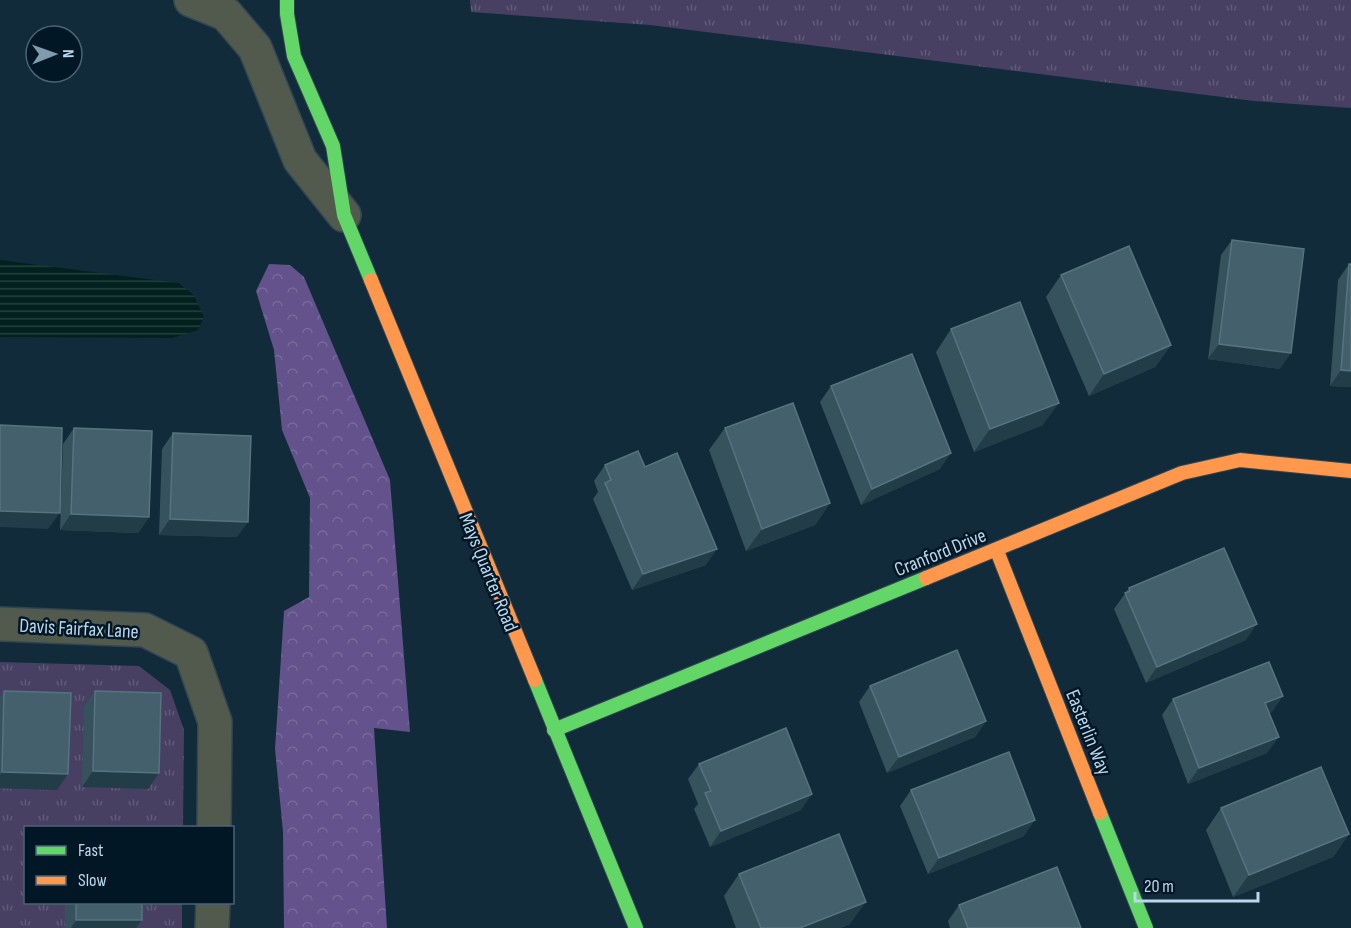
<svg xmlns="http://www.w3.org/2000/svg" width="1351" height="928" viewBox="0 0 1351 928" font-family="'Sofia Sans Condensed',sans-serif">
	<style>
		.grass { fill: url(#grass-tufts) }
		.forest { fill: url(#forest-crowns) }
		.water { fill: url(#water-rules) }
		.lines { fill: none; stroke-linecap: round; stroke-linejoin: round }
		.street-casing { stroke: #304653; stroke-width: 36 }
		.fast-casing { stroke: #304653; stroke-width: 16 }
		.slow-casing { stroke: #304653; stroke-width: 16 }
		.street { stroke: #525a4e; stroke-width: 33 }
		.fast { stroke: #63d668; stroke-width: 14 }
		.slow { stroke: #ff974d; stroke-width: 14 }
		.wall { fill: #36525d }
		.shaded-wall { fill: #223c48 }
		.building { fill: #44606c; stroke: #577380; stroke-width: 1.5 }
		.labels { text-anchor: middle; stroke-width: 5; stroke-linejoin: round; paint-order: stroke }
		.street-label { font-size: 20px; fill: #bbd7ec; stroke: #011726 }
	</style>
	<defs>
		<pattern id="grass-tufts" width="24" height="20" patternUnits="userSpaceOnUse" patternTransform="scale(1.5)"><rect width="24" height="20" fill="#484062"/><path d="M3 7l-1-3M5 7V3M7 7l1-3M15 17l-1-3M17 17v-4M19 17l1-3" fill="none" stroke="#605b79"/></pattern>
		<pattern id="forest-crowns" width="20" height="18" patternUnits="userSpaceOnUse" patternTransform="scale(1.5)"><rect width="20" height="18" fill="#63528b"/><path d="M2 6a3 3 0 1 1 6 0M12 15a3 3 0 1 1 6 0" fill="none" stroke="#776a9c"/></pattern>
		<pattern id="water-rules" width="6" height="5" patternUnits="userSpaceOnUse" patternTransform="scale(1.5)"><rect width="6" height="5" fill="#02211e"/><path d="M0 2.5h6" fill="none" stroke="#25403f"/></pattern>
	</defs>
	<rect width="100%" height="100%" fill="#122b3a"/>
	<g class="grass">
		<path d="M470 0H1351V108L1254 101 650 25 471 12Z"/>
		<path d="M0 662 139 666 170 690 184 730 183 827 26 828V902L65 903V928H0V788L57 790 0 707Z"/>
		<rect x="131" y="903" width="51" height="25"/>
	</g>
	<path class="forest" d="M269 264 290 265 304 277 390 480 410 732 374 728 387 928H284L283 832 275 749 284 611 309 597 310 498 282 430 274 350 256 291Z"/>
	<path class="water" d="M0 260 179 283 194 295 204 317 198 330 173 338 0 337Z"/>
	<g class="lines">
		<g class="street-casing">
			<g id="street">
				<path d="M191 0 226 14 255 48 300 160 344 215"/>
				<path d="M0 624 145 630 191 653 215 722 214 828"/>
				<path d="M212 928 213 902"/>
			</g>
		</g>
		<g class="fast-casing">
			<g id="fast">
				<path d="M287 0V14L294 56 333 146 344 215 371 280"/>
				<path d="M535 680 636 928"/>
				<path d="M554 730 926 578"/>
				<path d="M1100 813 1146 928"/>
			</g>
		</g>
		<g class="slow-casing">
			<g id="slow">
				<path d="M371 280 535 680"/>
				<path d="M997 551 1100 813"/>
				<path d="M926 578 1182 473 1240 460 1351 471"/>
			</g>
		</g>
		<use href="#street" class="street"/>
		<use href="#fast" class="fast"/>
		<use href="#slow" class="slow"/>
	</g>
	<g class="wall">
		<path d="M1232 240 1280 369 1208 359 1221 255Z"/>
		<path d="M1349 264 1351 387 1330 386 1338 280Z"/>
		<path d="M1061 275 1171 345 1155 367 1089 396 1046 297Z"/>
		<path d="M951 329 1043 425 974 452 936 352Z"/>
		<path d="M831 386 940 469 861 505 820 402Z"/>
		<path d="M74 428 149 517 138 533 60 530 63 444Z"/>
		<path d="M725 428 830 503 815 525 746 551 709 450Z"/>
		<path d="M173 433 237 537 159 535 162 449Z"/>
		<path d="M605 465 645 467 706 565 632 590 593 499 598 492 594 481Z"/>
		<path d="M1129 588 1246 640 1146 683 1114 609Z"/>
		<path d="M870 686 986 721 975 737 887 773 859 702Z"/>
		<path d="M4 691 57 790 0 788V698Z"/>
		<path d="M95 691 148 789 82 787 84 707Z"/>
		<path d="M1173 699 1272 712 1269 713 1267 753 1188 784 1162 715Z"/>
		<path d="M699 764 801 810 710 847 694 809 698 804 688 779Z"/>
		<path d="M911 790 1024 836 928 874 900 806Z"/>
		<path d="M1221 808 1349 834 1333 857 1233 897 1206 830Z"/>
		<path d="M739 874 850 924 841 928H736L724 896Z"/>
		<path d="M65 903H142V920L136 928H65Z"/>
		<path d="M959 905 1081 928H950L948 921Z"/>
	</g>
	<g class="shaded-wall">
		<path d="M1219 344 1291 353 1280 369 1208 359Z"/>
		<path d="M1171 345 1155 367 1089 396 1104 374Z"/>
		<path d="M1341 370 1351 371V387L1330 386Z"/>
		<path d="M1059 403 1043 425 974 452 990 429Z"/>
		<path d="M951 453 940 469 861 505 872 489Z"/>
		<path d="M830 503 815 525 746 551 762 529Z"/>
		<path d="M0 511 60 513 48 529 0 527Z"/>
		<path d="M71 514 149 517 138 533 60 530Z"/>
		<path d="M170 519 248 522 237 537 159 535Z"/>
		<path d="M717 549 706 565 632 590 643 574Z"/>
		<path d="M1257 624 1246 640 1146 683 1157 667Z"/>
		<path d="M1283 696 1272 712 1254 719 1265 703Z"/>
		<path d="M986 721 975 737 887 773 899 757Z"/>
		<path d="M1279 737 1267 753 1188 784 1199 768Z"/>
		<path d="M93 771 159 773 148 789 82 787Z"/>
		<path d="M2 772 68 774 57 790 0 788V775Z"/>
		<path d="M812 794 801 810 710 847 721 831Z"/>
		<path d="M1035 820 1024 836 928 874 939 858Z"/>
		<path d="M1349 834 1333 857 1233 897 1249 875Z"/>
		<path d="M866 902 850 924 841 928H800Z"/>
		<path d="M76 920H142L136 928H71Z"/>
	</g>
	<g class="building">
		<path d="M1232 240 1304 249 1291 353 1219 344Z"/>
		<path d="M1129 246 1171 345 1104 374 1061 275Z"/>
		<path d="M1349 264H1351V371L1341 370Z"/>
		<path d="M1020 302 1059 403 990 429 951 329Z"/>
		<path d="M912 354 951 453 872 489 831 386Z"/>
		<path d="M793 403 830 503 762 529 725 428Z"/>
		<path d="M0 425 62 428 60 513 0 511Z"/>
		<path d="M74 428 152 431 149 517 71 514Z"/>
		<path d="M173 433 251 436 248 522 170 519Z"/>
		<path d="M638 451 645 467 677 453 717 549 643 574 605 483 611 480 605 465Z"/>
		<path d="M1224 548 1257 624 1157 667 1125 593 1130 591 1129 588Z"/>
		<path d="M957 650 986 721 899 757 870 686Z"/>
		<path d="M1269 662 1283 696 1265 703 1279 737 1199 768 1173 699Z"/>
		<path d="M4 691 71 693 68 774 2 772Z"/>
		<path d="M95 691 161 693 159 773 93 771Z"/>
		<path d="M786 728 812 794 721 831 705 793 711 791 699 764Z"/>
		<path d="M1009 752 1035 820 939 858 911 790Z"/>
		<path d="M1321 767 1349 834 1249 875 1221 808Z"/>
		<path d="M839 834 866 902 800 928H761L739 874Z"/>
		<path d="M1057 867 1081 928H968L959 905Z"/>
		<rect x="76" y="903" width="66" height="17"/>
	</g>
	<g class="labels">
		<g class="street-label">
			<text transform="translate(940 552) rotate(-22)" y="7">Cranford Drive</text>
			<text transform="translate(489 572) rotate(68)" y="7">Mays Quarter Road</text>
			<text transform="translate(79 628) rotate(3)" y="7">Davis Fairfax Lane</text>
			<text transform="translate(1089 732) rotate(68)" y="7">Easterlin Way</text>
		</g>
	</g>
	<rect x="24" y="826" width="210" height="78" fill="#011726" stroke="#4b6475" stroke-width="1.5"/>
	<rect x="36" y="846" width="30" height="9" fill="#63d668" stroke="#4b6475" stroke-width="1.5"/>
	<text x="78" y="856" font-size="18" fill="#bbd7ec">Fast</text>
	<rect x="36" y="876" width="30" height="9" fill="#ff974d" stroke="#4b6475" stroke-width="1.5"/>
	<text x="78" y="886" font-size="18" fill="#bbd7ec">Slow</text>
	<g transform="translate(54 54) rotate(89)"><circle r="28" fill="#011726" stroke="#4b6475" stroke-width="1.5"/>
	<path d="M0-4.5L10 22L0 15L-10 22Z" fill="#809bae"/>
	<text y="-9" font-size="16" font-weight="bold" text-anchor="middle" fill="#bbd7ec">N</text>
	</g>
	<path d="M1135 892v9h123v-9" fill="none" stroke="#bbd7ec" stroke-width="3"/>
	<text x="1144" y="892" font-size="18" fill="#bbd7ec" stroke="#011726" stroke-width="4.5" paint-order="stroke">20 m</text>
</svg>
